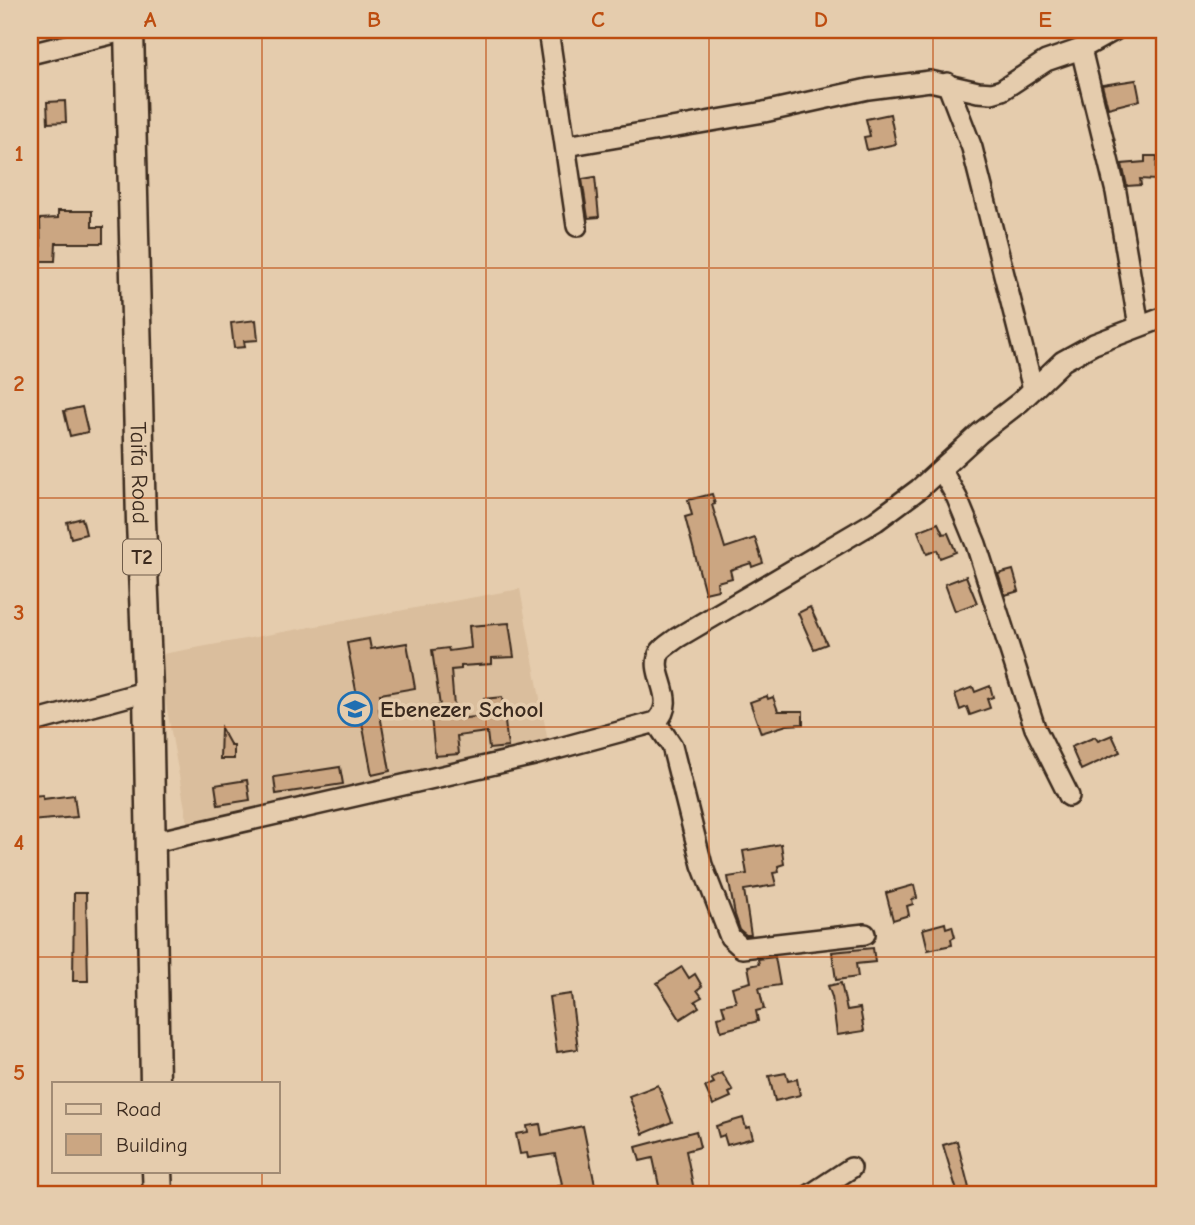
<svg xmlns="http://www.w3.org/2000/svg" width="1195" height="1225" viewBox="0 0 1195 1225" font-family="'Comic Neue',sans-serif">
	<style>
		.built { fill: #dabe9d }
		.building { fill: #cba682; stroke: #3b2a1e; stroke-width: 2 }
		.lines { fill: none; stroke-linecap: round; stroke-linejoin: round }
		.minor-casing { stroke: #3b2a1e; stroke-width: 24 }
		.highway-casing { stroke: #3b2a1e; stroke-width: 33 }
		.minor { stroke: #e5ccad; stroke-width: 19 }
		.highway { stroke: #e5ccad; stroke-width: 28 }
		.grid { fill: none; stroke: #bd4d10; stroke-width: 2; stroke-opacity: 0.55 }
		.labels { text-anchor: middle; stroke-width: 7; stroke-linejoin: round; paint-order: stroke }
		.shield { fill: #e5ccad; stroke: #6e5b49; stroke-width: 2 }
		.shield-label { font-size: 21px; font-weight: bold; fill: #3b2a1e }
		.street-label { font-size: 23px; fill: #3b2a1e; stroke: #e5ccad }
		.poi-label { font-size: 23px; font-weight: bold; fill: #3b2a1e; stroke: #e5ccad; text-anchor: start }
		.neatline { fill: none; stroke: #bd4d10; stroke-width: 2.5 }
		.grid-label { font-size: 23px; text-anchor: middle; font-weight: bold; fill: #bd4d10 }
	</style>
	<rect width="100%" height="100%" fill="#e5ccad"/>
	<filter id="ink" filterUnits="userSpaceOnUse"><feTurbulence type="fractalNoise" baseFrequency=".0143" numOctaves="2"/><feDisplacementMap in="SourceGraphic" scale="14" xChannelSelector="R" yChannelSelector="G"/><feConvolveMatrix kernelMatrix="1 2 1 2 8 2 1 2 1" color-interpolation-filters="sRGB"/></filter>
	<g filter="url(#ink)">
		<path class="built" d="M520 589 552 764 189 830 157 655Z"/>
		<g class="building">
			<path d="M1136 80 1140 100 1108 108 1102 85Z"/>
			<path d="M65 101 66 122 48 123 47 102Z"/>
			<path d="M890 114 896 144 867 150 864 137 870 136 866 119Z"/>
			<path d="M1145 156H1157L1156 180 1140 179 1141 185 1127 186 1122 164 1145 162Z"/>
			<path d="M595 177 599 217 588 218 582 179Z"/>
			<path d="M58 211H92V227H103V243H56L55 261H41L40 219 58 218Z"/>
			<path d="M256 320 258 340 244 341 245 347 234 348 231 323Z"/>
			<path d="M82 407 88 432 70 436 64 411Z"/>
			<path d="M712 494 715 504 712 505 725 548 755 538 763 563 752 567 751 563 730 570 732 578 717 582 718 590 705 593 685 517 692 515 688 500Z"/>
			<path d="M82 518 86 534 71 538 67 522Z"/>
			<path d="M938 523 943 534 948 533 956 552 940 558 937 550 927 554 918 531Z"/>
			<path d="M1013 570 1019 591 1005 595 998 574Z"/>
			<path d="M966 576 977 603 955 611 945 584Z"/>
			<path d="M810 607 827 644 814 649 798 613Z"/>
			<path d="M509 623 514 657 492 658V664L461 666V669L451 670 455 719 486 716 484 699 502 697 508 747 489 749 487 732 457 736 459 754 435 756 430 707 440 706 432 650 448 648 449 651 471 648 469 626Z"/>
			<path d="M369 639 371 649 407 643 415 688 380 694 383 708 379 709 390 771 372 775 347 643Z"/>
			<path d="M990 686 993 697 987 699 990 708 970 715 967 707 960 710 955 694 973 687 975 692Z"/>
			<path d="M767 696 768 699 773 697 778 711H803V724L787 725 761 733 750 702Z"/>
			<path d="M221 728 231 746H234V759H220Z"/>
			<path d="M1112 735 1120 752 1081 770 1071 747 1095 737 1098 741Z"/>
			<path d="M340 767 343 784 276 794 274 777Z"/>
			<path d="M247 780 250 800 218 805 215 785Z"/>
			<path d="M43 795V799L74 795 77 817 30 821V796Z"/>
			<path d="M781 844 784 864 778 866 779 872 773 873 776 885 744 890 751 935H746L740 930 735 915 728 877 747 874 743 851Z"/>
			<path d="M914 885 917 898 912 899 913 904 907 906 909 915 893 920 886 893Z"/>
			<path d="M74 893H86L88 981H73Z"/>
			<path d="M945 923 946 928 952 926 955 937 951 939 952 945 928 950 923 929Z"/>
			<path d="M873 948 875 962 856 964 858 977 836 980 832 952Z"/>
			<path d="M775 957 780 985 759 988 764 1009 756 1011 758 1021 721 1031 718 1017 725 1015 722 1005 736 1002 732 987 751 982 748 966 759 964 758 959Z"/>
			<path d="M682 967 689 978 695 974 702 986 697 990 702 997 695 1001 699 1007 680 1019 657 983Z"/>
			<path d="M841 983 847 1010 860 1008 864 1031 837 1035 832 997 828 986Z"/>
			<path d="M571 994 578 1049 557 1052 549 997Z"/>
			<path d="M722 1073 733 1091 729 1093 731 1097 713 1105 705 1087 714 1083 711 1078Z"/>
			<path d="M786 1073 788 1081 797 1079 800 1095 775 1101 769 1076Z"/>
			<path d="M658 1085 672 1122 643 1134 629 1096Z"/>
			<path d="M743 1118 746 1128 750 1127 753 1138 727 1145 724 1135 719 1137 716 1126Z"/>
			<path d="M540 1124 542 1135 583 1126 597 1195H560L558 1186 562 1184 555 1154 528 1158 527 1153 520 1154 516 1134 528 1132 527 1126Z"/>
			<path d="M696 1131 700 1147 686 1151 695 1195H661L653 1158 640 1161 636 1147Z"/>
			<path d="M957 1141 969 1188 957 1191 943 1145Z"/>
		</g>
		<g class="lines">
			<g class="minor-casing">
				<g id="minor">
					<path d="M548 30 577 226"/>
					<path d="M1081 49 1116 192 1139 326"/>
					<path d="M30 54 127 30"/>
					<path d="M947 83 972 148 1033 389"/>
					<path d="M566 146 764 112 868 89 930 81 978 92 992 93 1002 90 1046 61 1081 49 1115 30"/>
					<path d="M941 469 957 498 976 544 1035 728 1069 796"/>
					<path d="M656 722 672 746 702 865 730 937 742 948 865 934"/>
					<path d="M30 723 148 691"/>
					<path d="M150 843 534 755 656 722C680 699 648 674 660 652 663 647 672 642 677 638L876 521 919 489 980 433 1020 402 1063 361 1094 344 1165 317"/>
					<path d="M810 1195 851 1168"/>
				</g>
			</g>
			<g class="highway-casing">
				<g id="highway">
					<path id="s1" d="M129 30 141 522 148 691 155 1083"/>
					<path d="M157 1171 158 1195"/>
				</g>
			</g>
			<use href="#minor" class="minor"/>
			<use href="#highway" class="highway"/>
		</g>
	</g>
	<path class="grid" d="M262 30V1083M486 30V1195M709 30V1195M933 30V1195M30 268H1165M30 498H1165M30 727H1165M30 957H1165M262 1171V1195"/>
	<defs>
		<g id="school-ring" transform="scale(1.75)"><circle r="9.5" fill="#e5ccad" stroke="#1f6fb2" stroke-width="1.5"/><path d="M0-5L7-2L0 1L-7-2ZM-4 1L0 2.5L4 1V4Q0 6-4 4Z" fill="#1f6fb2"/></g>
	</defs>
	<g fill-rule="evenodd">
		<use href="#school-ring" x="355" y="709"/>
	</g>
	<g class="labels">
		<rect class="shield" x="123" y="539.5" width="38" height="35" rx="5"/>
		<g class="shield-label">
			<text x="142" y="564">T2</text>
		</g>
		<g class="street-label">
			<text dy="8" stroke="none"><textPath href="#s1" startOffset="443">Taifa Road</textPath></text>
		</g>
		<g class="poi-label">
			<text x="380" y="717">Ebenezer School</text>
		</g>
	</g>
	<rect width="1195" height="1225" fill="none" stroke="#e5ccad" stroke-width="77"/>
	<rect x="52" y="1082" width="228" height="91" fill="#e5ccad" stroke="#a18b74" stroke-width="2"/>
	<rect x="66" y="1104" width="35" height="10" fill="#e5ccad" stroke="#a18b74" stroke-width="2"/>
	<text x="116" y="1116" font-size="21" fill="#3b2a1e">Road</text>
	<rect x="66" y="1134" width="35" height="21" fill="#cba682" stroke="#a18b74" stroke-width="2"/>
	<text x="116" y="1152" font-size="21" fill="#3b2a1e">Building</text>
	<rect x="38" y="38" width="1118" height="1148" class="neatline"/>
	<g class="grid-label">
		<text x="150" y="27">A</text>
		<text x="374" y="27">B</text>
		<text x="598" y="27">C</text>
		<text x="821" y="27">D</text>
		<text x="1045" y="27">E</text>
		<text x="19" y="161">1</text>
		<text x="19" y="391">2</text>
		<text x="19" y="620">3</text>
		<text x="19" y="850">4</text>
		<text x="19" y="1080">5</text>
	</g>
</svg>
